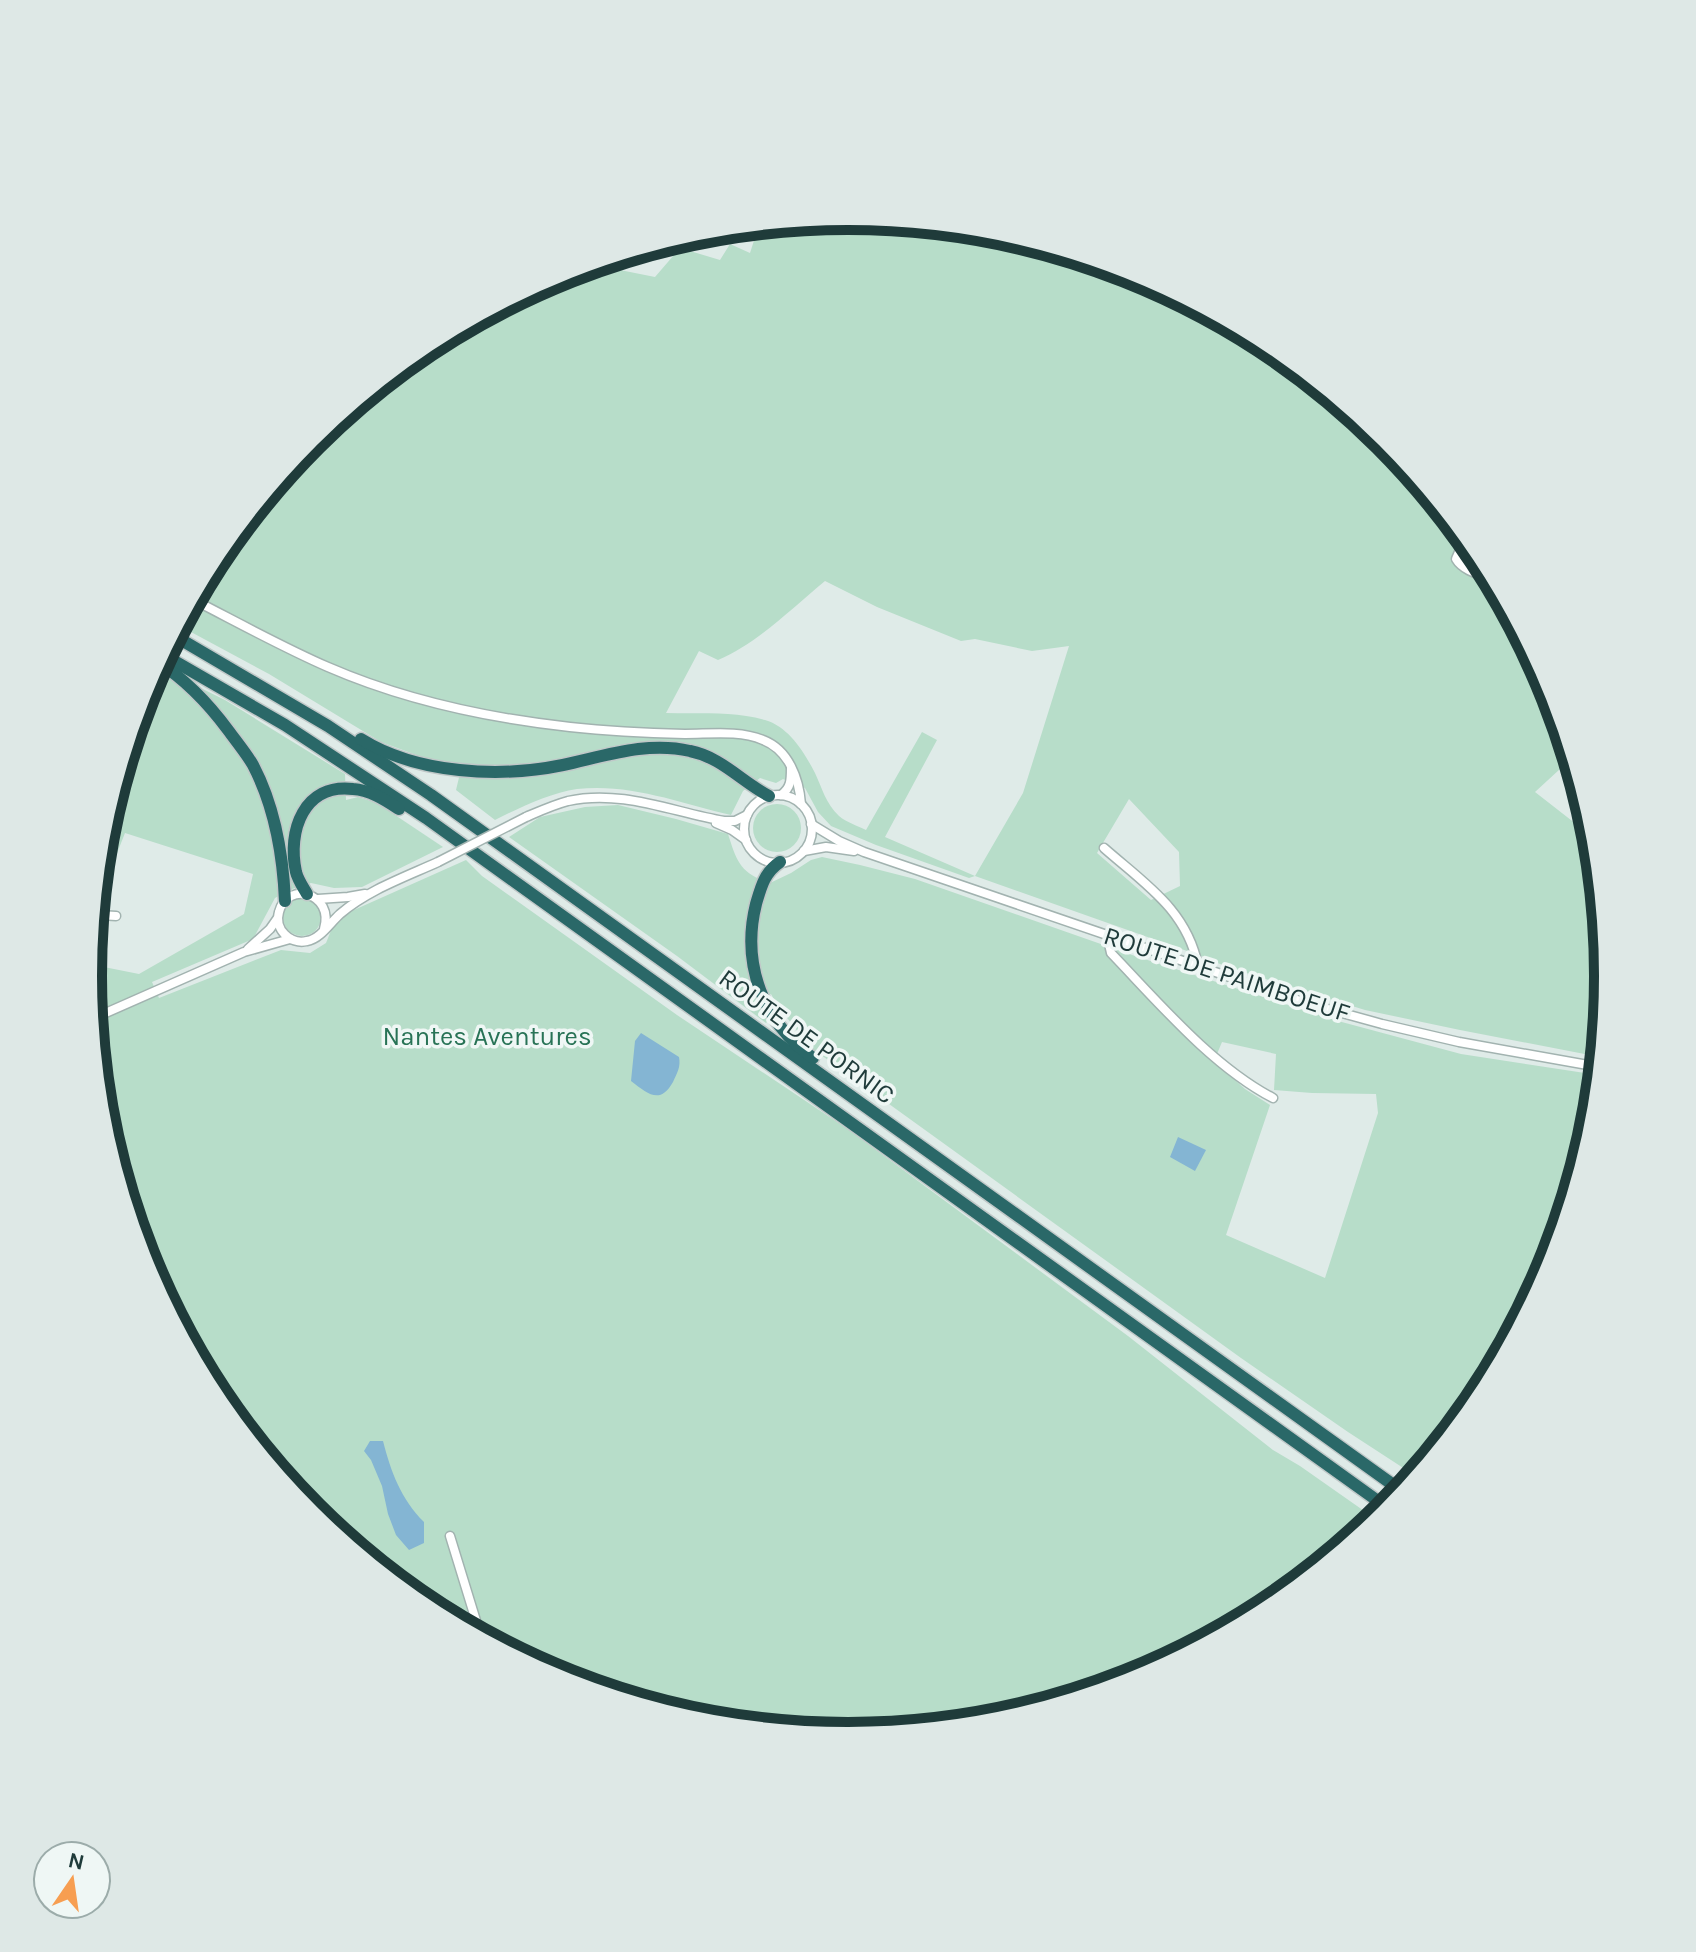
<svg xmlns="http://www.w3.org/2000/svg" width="1696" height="1952" viewBox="0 0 1696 1952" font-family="Karla,sans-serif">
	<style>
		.green { fill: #b7ddc9; fill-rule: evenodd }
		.water { fill: #84b5d3 }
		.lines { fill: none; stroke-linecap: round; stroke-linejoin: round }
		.minor-casing { stroke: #a2b3b0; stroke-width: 11 }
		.highway-casing { stroke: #c0c8c8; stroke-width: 15 }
		.minor { stroke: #fff; stroke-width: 8 }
		.highway { stroke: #2a6868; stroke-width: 12 }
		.minor-bridge-casing { stroke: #a2b3b0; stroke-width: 11; stroke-linecap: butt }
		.minor-bridge { stroke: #fff; stroke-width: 8 }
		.labels { text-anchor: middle; stroke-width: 7; stroke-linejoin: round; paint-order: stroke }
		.street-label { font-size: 26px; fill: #1f3b3a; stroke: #eff7f5 }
		.park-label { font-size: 26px; fill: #287356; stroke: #eff7f5 }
		.rim { fill: none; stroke: #1f3b3a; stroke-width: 10 }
	</style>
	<rect width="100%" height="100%" fill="#dfebe8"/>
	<g class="green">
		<path d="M848 216 997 231 1139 274 1271 344 1386 439 1480 554 1550 686 1572 758 1535 792 1585 831 1594 835 1608 976 1600 1057 1460 1030 1365 1010 1227 967 1204 957 975 876 969 878 876 845 831 826 818 812 805 788 783 779 776 783 760 778 743 791 731 815C680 803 630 783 577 789 550 793 519 808 495 820L456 790 462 765 430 760 381 742 269 674 178 625 216 553 311 438 426 344 558 274 594 263 605 267 655 277 680 248 720 260 730 244 750 253 759 225ZM825 581 877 607 961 641 975 639 1032 651 1069 646 1023 793 975 876 885 837 937 740 922 732 866 830C858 826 846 822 839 816 826 804 822 788 815 773 804 752 789 727 765 720 734 711 698 714 666 713L699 651 718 660C759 642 791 609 825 581ZM1129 799 1179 852 1180 886 1151 900 1097 853Z"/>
		<path d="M156 666 225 700 345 774 346 800 358 797 377 803 443 847 362 887 334 888 311 883 292 889 275 898 253 939 152 982 159 998 281 950 310 953 326 943 336 918 466 860 482 876 677 1015 849 1130 1128 1336 1273 1450 1300 1466 1377 1520 1270 1608 1138 1678 996 1721 848 1736 699 1721 557 1678 425 1608 310 1513 216 1398 146 1266 103 1124 88 976 89 964 139 974 244 914 253 874 125 833 95 909 103 827 146 685Z"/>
		<circle cx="777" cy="828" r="24"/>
		<path d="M618 805 676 819 728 834C737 862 740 873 770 883L791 873 811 860 822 857 860 865 915 879 1135 956 1338 1021 1461 1054 1598 1075 1593 1125 1550 1267 1480 1399 1416 1475 1411 1473 1348 1432 1241 1358 810 1047 777 1005 771 994 757 1003 768 1021 766 1023 677 956 509 837 540 817 585 807ZM1222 1042 1276 1054 1274 1090 1312 1093 1376 1094 1378 1113 1325 1278 1226 1235 1270 1105 1245 1089 1214 1061Z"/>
		<circle cx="302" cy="917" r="19"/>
	</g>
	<g class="water">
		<path d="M641 1033 679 1057C681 1067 677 1073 673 1082 660 1105 648 1094 631 1081L635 1041Z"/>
		<path d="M1178 1137 1206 1150 1195 1171 1170 1157Z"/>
		<path d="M370 1441H383C391 1472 401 1499 424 1522V1543L409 1550 396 1535 388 1514 382 1486 371 1460 364 1451Z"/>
	</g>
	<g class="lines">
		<g class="minor-casing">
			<g id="minor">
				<path d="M1471 543 1459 552 1456 559C1463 571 1481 575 1494 580"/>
				<path d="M192 599C237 622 282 647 328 667 404 700 488 718 570 727 608 731 647 733 685 734 711 734 739 730 763 740 789 750 799 779 801 804"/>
				<path d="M781 795C791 788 791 780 791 768"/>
				<circle cx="778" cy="829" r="34"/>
				<path d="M526 817C540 811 553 805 568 801 621 789 672 812 724 821H735L747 815"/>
				<path d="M716 823 732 830 746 840"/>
				<path d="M811 824 839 841 864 852 1306 1003 1382 1024 1459 1042 1599 1067"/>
				<path d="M1104 848C1145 884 1187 910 1198 966"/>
				<path d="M804 851 826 847 854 851"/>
				<path d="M318 899 348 897 365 894"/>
				<path d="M93 920 100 915 116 916"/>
				<path d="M324 929C335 893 287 880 279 912 274 929 290 945 307 941 320 939 330 923 340 914 368 890 405 877 438 862"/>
				<path d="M1111 937 1109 944 1111 953C1159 1003 1212 1066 1273 1098"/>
				<path d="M248 949 270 929 277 919"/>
				<path d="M92 1019 244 952 290 939"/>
				<path d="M450 1536 481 1637"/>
			</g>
		</g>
		<g class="highway-casing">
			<g id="highway">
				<path d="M173 635 328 726 431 795 1403 1492"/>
				<path d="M162 654 285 725 426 818 1389 1509"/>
				<path d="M158 662C186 680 208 703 228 730 236 741 246 753 253 765 275 807 283 854 285 901"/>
				<path d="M361 739C417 774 500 778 563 765 605 756 647 741 690 751 721 757 742 782 769 796"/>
				<path d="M780 862C764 873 761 887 756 904 741 964 763 1022 813 1058"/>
				<path d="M307 894C303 887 298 880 296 872 287 831 304 783 353 789 370 790 385 800 399 809"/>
			</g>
		</g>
		<use href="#minor" class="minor"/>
		<use href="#highway" class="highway"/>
		<g class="minor-bridge-casing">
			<path id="minor-bridge" d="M438 862 526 817"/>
		</g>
		<use href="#minor-bridge" class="minor-bridge"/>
	</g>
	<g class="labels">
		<g class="street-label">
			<text transform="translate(1227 974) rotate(18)" y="9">ROUTE DE PAIMBOEUF</text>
			<text transform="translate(807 1036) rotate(36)" y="9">ROUTE DE PORNIC</text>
		</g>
		<g class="park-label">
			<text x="487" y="1045">Nantes Aventures</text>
		</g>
	</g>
	<path d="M0 0H1696V1952H0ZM102 976a746 746 0 1 1 1492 0a746 746 0 1 1-1492 0Z" fill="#dee8e6" fill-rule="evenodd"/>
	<path class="rim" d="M102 976a746 746 0 1 1 1492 0a746 746 0 1 1-1492 0Z"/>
	<g transform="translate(72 1880) rotate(13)"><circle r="38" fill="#eff7f5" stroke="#9cacaa" stroke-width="2"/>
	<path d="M0-6L14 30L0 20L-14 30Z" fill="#f79e51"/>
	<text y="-12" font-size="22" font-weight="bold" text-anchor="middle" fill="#1f3b3a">N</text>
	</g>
</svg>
